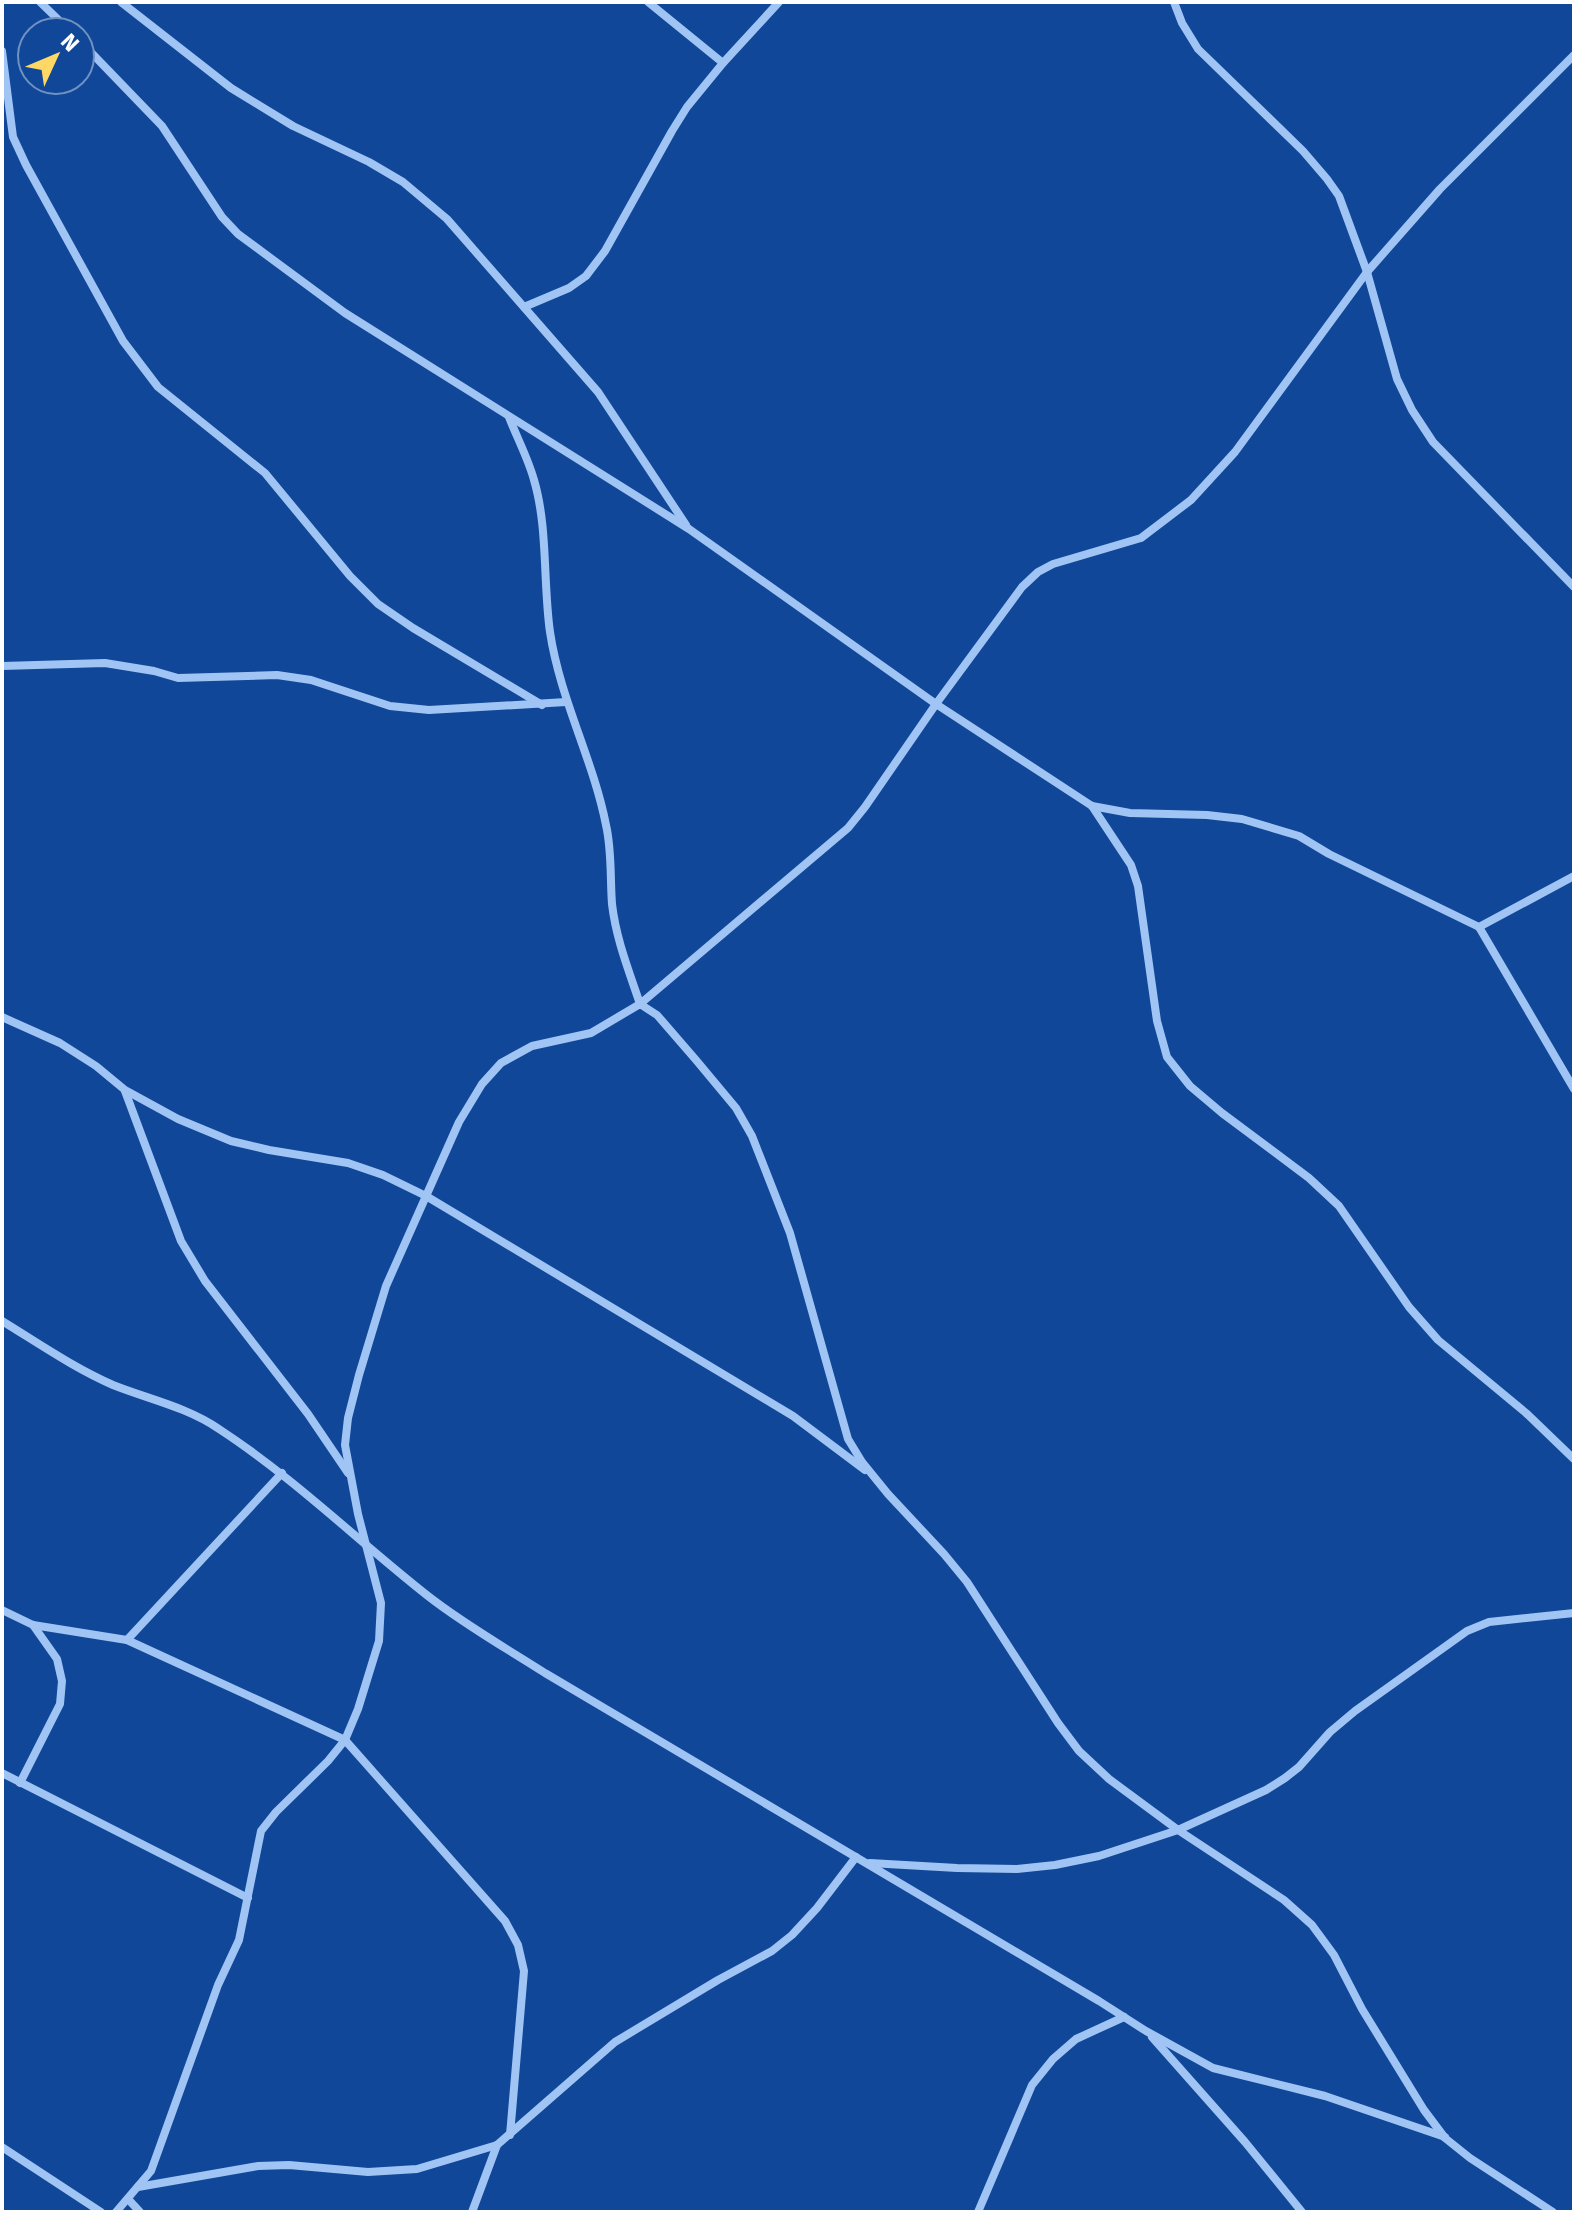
<svg xmlns="http://www.w3.org/2000/svg" width="1576" height="2214" viewBox="0 0 1576 2214" font-family="'Fira Sans',sans-serif">
	<style>
		.lines { fill: none; stroke-linecap: round; stroke-linejoin: round }
		.minor { stroke: #a0c4f4; stroke-width: 8 }
	</style>
	<rect width="100%" height="100%" fill="#104798"/>
	<g class="lines">
		<g class="minor">
			<path d="M40 2 71 32"/>
			<path d="M121 2 231 88 293 126 369 162 403 182 447 219 598 392 686 525"/>
			<path d="M648 2 723 63"/>
			<path d="M1174 2 1182 23 1198 49 1303 151 1327 179 1339 196 1367 272 1397 379 1412 410 1433 442 1574 587"/>
			<path d="M80 41 162 126 222 217 238 234 345 313 689 529 936 704 1092 806 1130 813 1207 815 1242 819 1299 836 1329 854 1479 927 1574 1089"/>
			<path d="M2 51 13 137 26 165 123 341 158 387 265 473 350 576 378 604 413 628 542 705"/>
			<path d="M524 307 569 288 586 276 605 251 672 131 687 107 723 63 779 2"/>
			<path d="M509 417C517 438 528 458 534 480 548 527 543 583 550 632 560 699 593 759 606 825 612 851 610 877 612 904 616 939 629 971 640 1004L848 828 865 807 936 704 1022 587 1038 572 1053 564 1141 538 1191 500 1235 452 1367 272 1440 189 1574 55"/>
			<path d="M2 666 105 663 154 671 178 678 277 675 311 680 390 706 429 710 566 702"/>
			<path d="M1092 806 1131 865 1138 886 1157 1021 1167 1057 1190 1086 1222 1113 1309 1178 1339 1206 1409 1307 1438 1340 1526 1413 1574 1459"/>
			<path d="M1479 927 1574 876"/>
			<path d="M2 1017 60 1043 96 1066 125 1090 178 1119 231 1141 269 1150 348 1163 383 1175 426 1196 793 1416 865 1470"/>
			<path d="M125 1091 181 1241 205 1281 308 1414 348 1473"/>
			<path d="M2 1321C38 1343 74 1368 113 1385 148 1399 187 1407 219 1429 294 1478 358 1541 428 1596 465 1625 506 1648 545 1673L1099 2001 1146 2031 1213 2068 1325 2096 1445 2137"/>
			<path d="M282 1473 127 1640 345 1740 505 1921 518 1945 524 1971 510 2135"/>
			<path d="M2 1610 33 1625 127 1640"/>
			<path d="M2 1773 248 1898"/>
			<path d="M20 1783 60 1704 62 1681 57 1659 33 1625"/>
			<path d="M870 1863 957 1868 1017 1869 1055 1865 1099 1856 1178 1830 1266 1790 1285 1778 1299 1767 1330 1732 1355 1711 1467 1631 1489 1622 1574 1613"/>
			<path d="M1152 2037 1245 2142 1302 2212"/>
			<path d="M2 2147 101 2212"/>
			<path d="M138 2187 258 2166 289 2165 368 2172 417 2169 497 2145 615 2042 718 1980 772 1951 792 1935 817 1908 856 1857"/>
			<path d="M128 2199 140 2212"/>
			<path d="M116 2212 151 2171 218 1985 239 1940 261 1831 276 1812 328 1761 345 1740 358 1709 379 1641 381 1603 358 1514 345 1445 348 1418 359 1375 386 1286 459 1122 482 1084 501 1063 532 1046 591 1033 640 1004 657 1015 696 1060 736 1108 752 1136 790 1233 848 1439 862 1462 888 1494 944 1554 967 1582 1058 1723 1079 1751 1109 1779 1178 1830 1284 1900 1312 1925 1334 1955 1362 2009 1424 2110 1445 2138 1470 2158 1553 2212"/>
			<path d="M472 2212 497 2145"/>
			<path d="M978 2212 1032 2085 1053 2059 1076 2039 1124 2017"/>
		</g>
	</g>
	<rect width="1576" height="2214" fill="none" stroke="#ffffff" stroke-width="8"/>
	<g transform="translate(56 56) rotate(46)"><circle r="38" fill="#104798" stroke="#7091c1" stroke-width="2"/>
	<path d="M0-6L14 30L0 20L-14 30Z" fill="#ffd764"/>
	<text y="-12" font-size="22" font-weight="bold" text-anchor="middle" fill="#ffffff">N</text>
	</g>
</svg>
